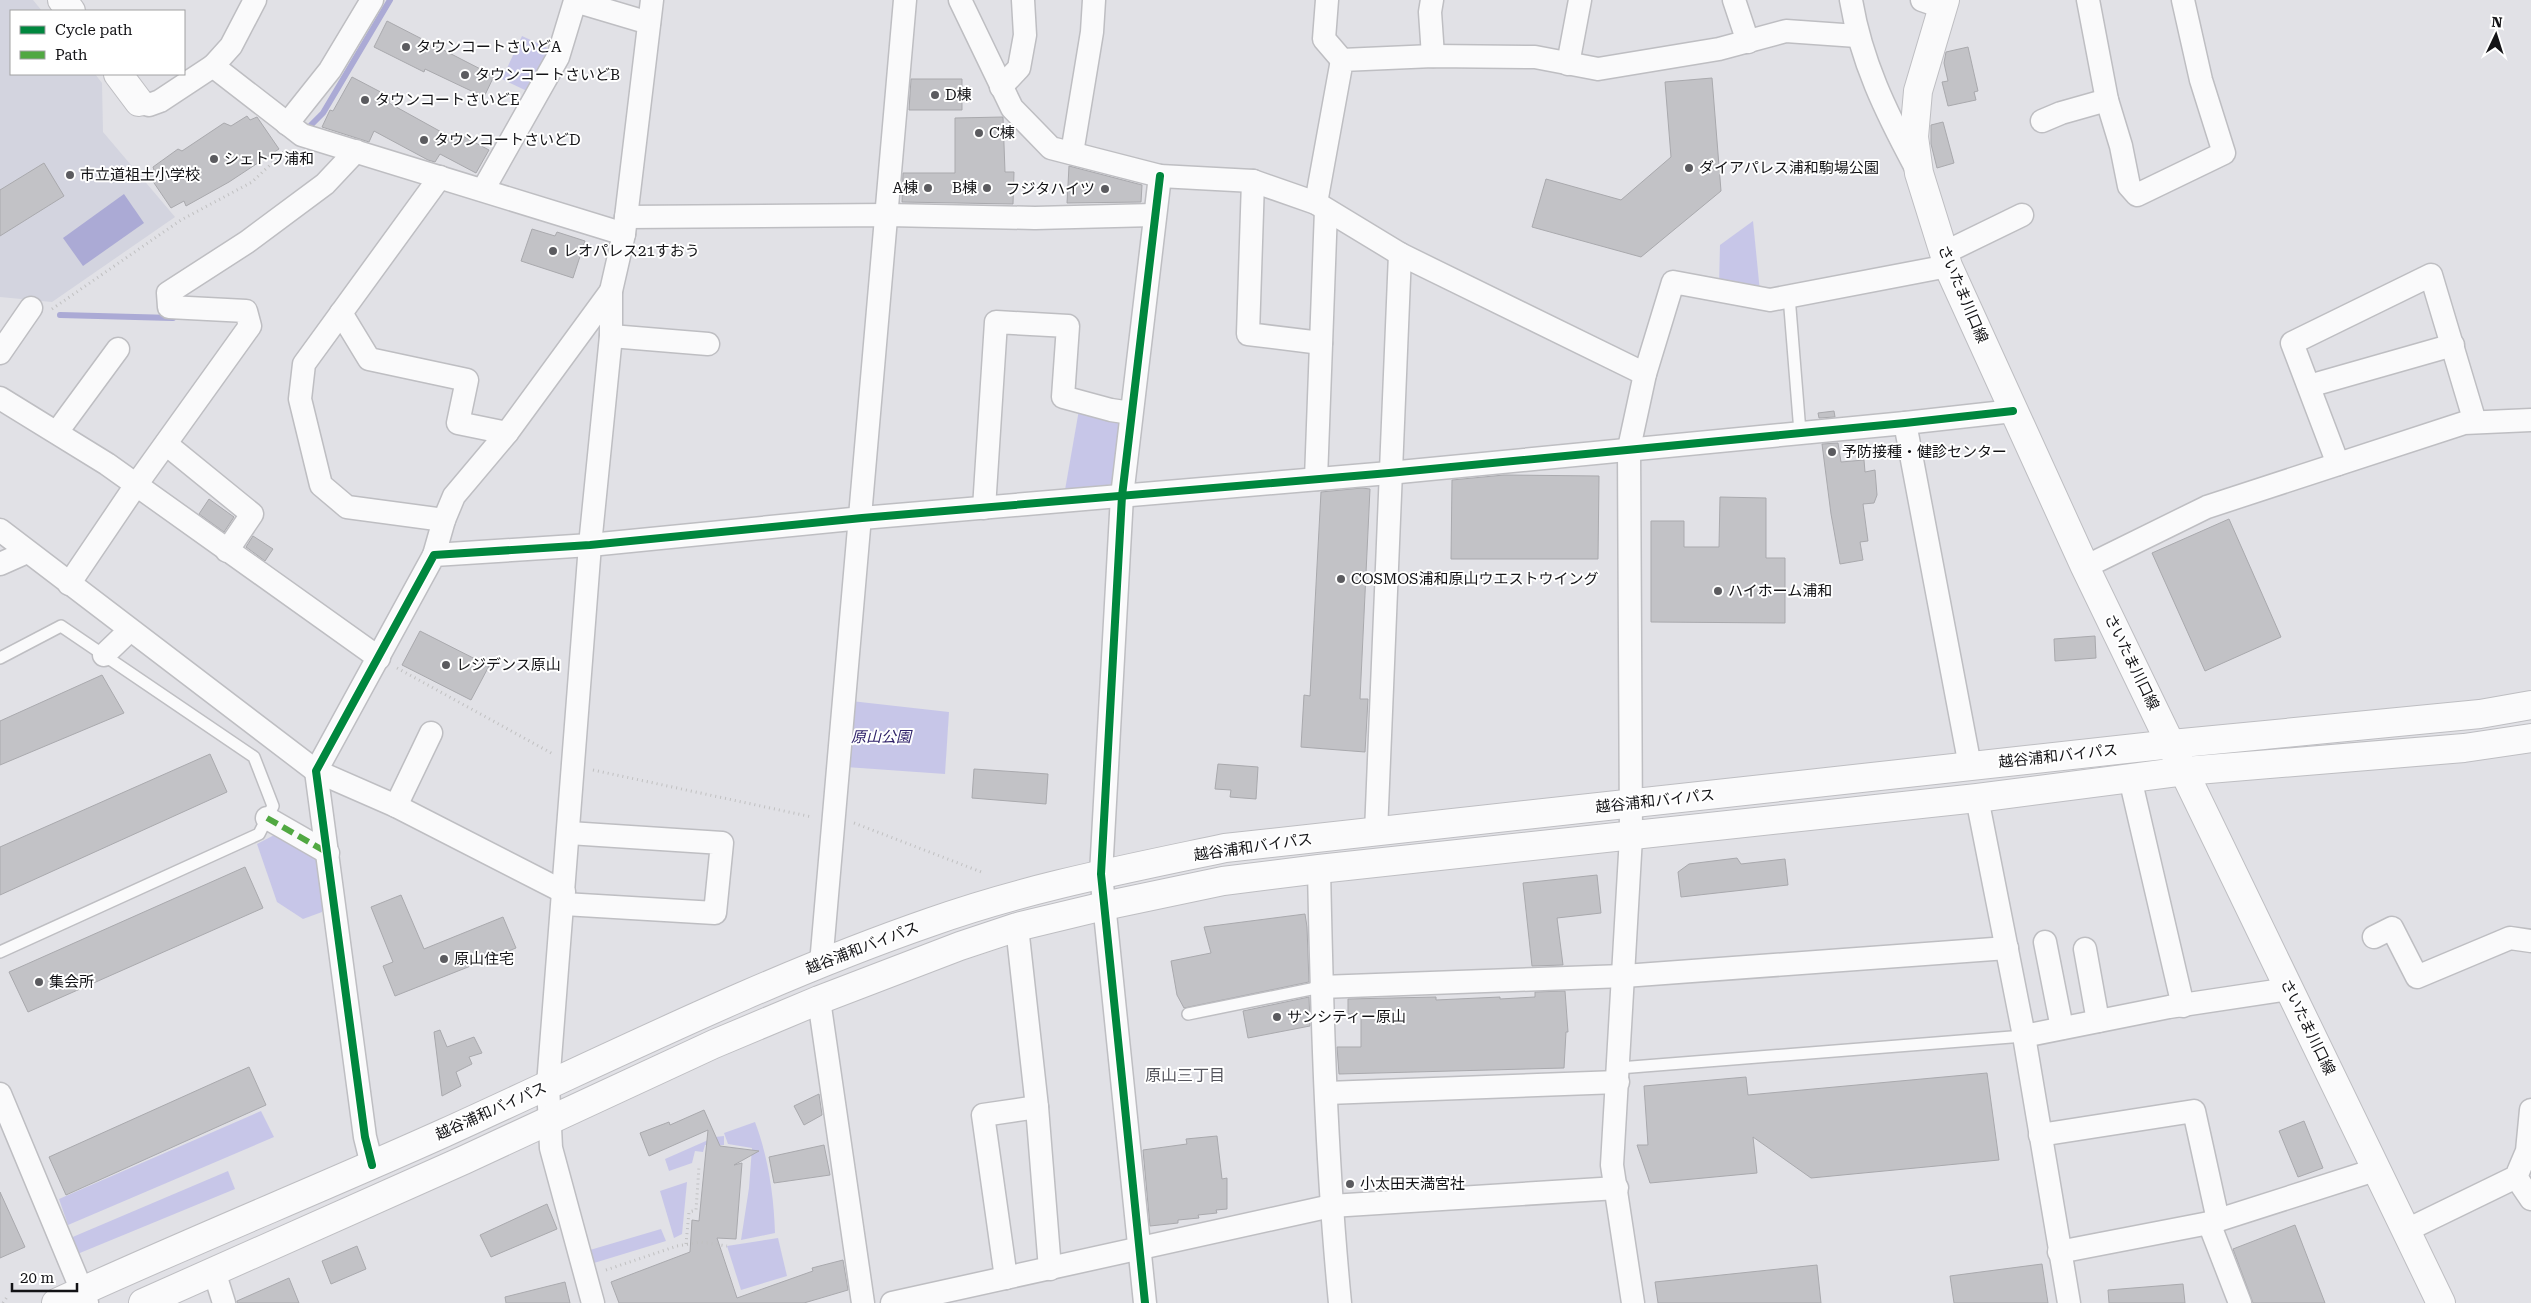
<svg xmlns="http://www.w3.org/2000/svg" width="2531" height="1303" viewBox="0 0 2531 1303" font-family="'Roboto Serif','Noto Sans JP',serif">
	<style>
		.built { fill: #d3d4df }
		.green { fill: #c7c6e8 }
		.water { fill: #abaad5 }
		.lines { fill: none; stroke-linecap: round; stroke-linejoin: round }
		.stream { stroke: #abaad5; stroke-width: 6 }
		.building { fill: #c2c2c6; stroke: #a9a9ad }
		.lane-casing { stroke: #bebec2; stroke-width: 14 }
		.street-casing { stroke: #bebec2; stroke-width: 25 }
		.secondary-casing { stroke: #bebec2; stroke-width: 30 }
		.primary-casing { stroke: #bebec2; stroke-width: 30 }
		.highway-casing { stroke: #bebec2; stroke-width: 30 }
		.path { stroke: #c0c0c1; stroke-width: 3; stroke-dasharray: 1 4; stroke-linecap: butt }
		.lane { stroke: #fafafb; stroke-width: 11 }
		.street { stroke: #fafafb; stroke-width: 22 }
		.secondary { stroke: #fafafb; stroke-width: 28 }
		.primary { stroke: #fafafb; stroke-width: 28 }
		.highway { stroke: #fafafb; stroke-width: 28 }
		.quiet { stroke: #51a842; stroke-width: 6; stroke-dasharray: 12 6; stroke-linecap: butt }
		.cycleway-casing { stroke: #fff; stroke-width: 11 }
		.cycleway { stroke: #00873e; stroke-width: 8 }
		.poi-dot { fill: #5b5b5f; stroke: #fff; stroke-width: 2 }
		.labels { text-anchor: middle; stroke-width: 4; stroke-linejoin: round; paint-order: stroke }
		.poi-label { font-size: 15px; fill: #131316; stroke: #fff; text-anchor: start }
		.street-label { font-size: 15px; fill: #131316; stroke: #fff }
		.park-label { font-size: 15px; font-style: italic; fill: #2f2269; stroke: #fff }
		.neighbourhood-label { font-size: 16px; fill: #55555d; stroke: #fff }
	</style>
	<rect width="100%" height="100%" fill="#e1e1e6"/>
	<path class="built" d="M0 0H33L42 11H11V74H95L102 83 103 132 175 217 52 302 0 297Z"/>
	<g class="green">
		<path d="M522 36 548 48 529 92 502 79Z"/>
		<path d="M1753 221 1760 292 1719 285 1720 245Z"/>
		<path d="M1080 404 1124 415 1115 484 1065 490Z"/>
		<path d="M851 701 949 712 945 774 846 767Z"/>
		<path d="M280 832 323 860 322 912 303 919 277 902 257 844Z"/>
		<path d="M261 1111 274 1137 68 1225 59 1199Z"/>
		<path d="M755 1122C768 1156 774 1196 775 1233L741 1240 749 1188 752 1148 728 1144 724 1133Z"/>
		<path d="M724 1136V1145H705L703 1152 695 1151 692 1163 669 1171 665 1159 715 1137Z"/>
		<path d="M228 1171 235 1189 75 1255 68 1239Z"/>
		<path d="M687 1182 682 1234 674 1238 660 1191Z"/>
		<path d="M661 1229 666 1241 594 1263 590 1250Z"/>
		<path d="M778 1238 787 1276 741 1290 727 1246Z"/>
	</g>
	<path class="water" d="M124 194 144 223 83 266 63 238Z"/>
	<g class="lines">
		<g class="stream">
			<path d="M311 125 323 113 390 0"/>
			<path d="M60 315 173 318"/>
		</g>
	</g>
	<g class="building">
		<path d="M387 21 494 76 484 97 425 69 424 72 374 47Z"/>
		<path d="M1968 47 1978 91 1974 92 1976 100 1948 106 1942 82 1948 81 1944 63 1946 52Z"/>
		<path d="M352 77 392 98 389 103 454 139 457 133 489 150 476 173 440 154 435 162 428 160 374 131 369 142 322 127 330 110 333 111Z"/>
		<path d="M1712 78 1721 191 1641 257 1532 227 1546 179 1621 200 1671 157 1665 82Z"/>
		<path d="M911 79H962V110H909Z"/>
		<path d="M247 116 250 120 257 117 279 149 229 182 186 206 184 201 171 208 148 174 154 170 153 167 178 149 182 151 224 123 231 126Z"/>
		<path d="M1003 117 1005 172H1014L1013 204 902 202 903 173H955V118Z"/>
		<path d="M1943 122 1954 163 1937 168 1931 144V125Z"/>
		<path d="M44 163 64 196 0 236V190Z"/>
		<path d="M1069 166 1142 185 1141 202 1067 203Z"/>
		<path d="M532 229 555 236 557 232 585 241 573 278 521 261Z"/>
		<path d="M1834 411 1835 417 1819 418 1818 413Z"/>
		<path d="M1838 443 1841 462 1864 460 1865 472 1875 470 1877 495 1874 503 1863 504 1868 541 1860 542 1863 560 1840 564 1831 514 1822 444Z"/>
		<path d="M1504 475 1599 476 1598 559H1451L1452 480Z"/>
		<path d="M1362 488 1370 489 1360 699H1368L1365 752 1301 747 1304 695 1310 696 1321 492Z"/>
		<path d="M1720 497 1766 498V558H1785V623L1651 622V521H1684V547H1719Z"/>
		<path d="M209 499 234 517 224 532 199 514Z"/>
		<path d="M2229 519 2281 637 2205 671 2152 553Z"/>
		<path d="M253 536 273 549 265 561 246 547Z"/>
		<path d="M420 631 489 666 471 700 402 665Z"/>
		<path d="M2095 636 2096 658 2055 661 2054 639Z"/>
		<path d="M102 675 124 713 0 765V721Z"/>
		<path d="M210 754 227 792 0 895V847Z"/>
		<path d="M1218 764 1258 767 1256 799 1230 797 1231 790 1215 789Z"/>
		<path d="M974 769 1048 774 1046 804 972 798Z"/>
		<path d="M1737 858 1741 864 1785 859 1788 885 1681 897 1678 872 1689 864Z"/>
		<path d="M245 867 263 908 28 1012 9 972Z"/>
		<path d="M1597 875 1601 913 1557 918 1563 965 1532 966 1523 883Z"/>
		<path d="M401 895 424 949 503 917 516 948 395 996 383 966 393 962 371 907Z"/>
		<path d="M1305 914 1307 927 1309 982 1184 1008 1177 995 1171 961 1211 953 1204 927Z"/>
		<path d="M1565 991 1568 1032H1566L1564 1068 1339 1074 1337 1047H1361V1014H1348V999L1436 997V1000L1500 997V999L1535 997V992Z"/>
		<path d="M1309 997 1310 1026 1248 1038 1243 1011Z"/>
		<path d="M440 1030 447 1047 474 1037 482 1053 469 1057 472 1064 456 1072 461 1086 442 1096 434 1032Z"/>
		<path d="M249 1067 266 1105 66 1195 49 1157Z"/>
		<path d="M1987 1073 1999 1160 1811 1178 1753 1137 1757 1173 1650 1183 1637 1145H1648L1644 1086 1746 1077 1748 1095Z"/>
		<path d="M819 1094 822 1115 804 1125 794 1106Z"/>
		<path d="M704 1110 720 1146 759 1151 734 1165 742 1163 736 1239 717 1238 737 1298 813 1271 812 1268 843 1260 848 1290 804 1303H619L611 1282 690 1252 692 1220 699 1221 708 1130 649 1156 640 1133 669 1122 670 1125Z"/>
		<path d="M2304 1121 2323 1168 2298 1177 2279 1131Z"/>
		<path d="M1217 1136 1222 1179 1227 1178V1209L1216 1210 1217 1213 1198 1215 1199 1218 1178 1220V1223L1150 1226 1143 1150 1187 1144 1186 1139Z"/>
		<path d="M824 1145 830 1175 774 1183 769 1157Z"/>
		<path d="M0 1192 25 1247 0 1258Z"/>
		<path d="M547 1204 557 1229 491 1257 480 1235Z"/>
		<path d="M2295 1225 2325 1303H2253L2233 1249Z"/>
		<path d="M357 1246 366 1269 331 1284 322 1261Z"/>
		<path d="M2042 1264 2048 1303H1954L1950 1276Z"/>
		<path d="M1817 1265 1821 1303H1658L1655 1282Z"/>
		<path d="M289 1278 299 1303H237V1301Z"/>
		<path d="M565 1282 570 1303H506L505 1297Z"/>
		<path d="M2183 1284 2185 1303H2109L2108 1290Z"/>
	</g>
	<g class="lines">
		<g class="lane-casing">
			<g id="lane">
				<path d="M1789 296 1800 432"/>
				<path d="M0 658 61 626 254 757 273 806 259 834 0 952"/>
				<path d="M1188 1014 1321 987"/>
				<path d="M1619 1068 2024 1036"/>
			</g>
		</g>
		<g class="street-casing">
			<g id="street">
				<path d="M960 0 1012 108 1051 148 1160 176 1253 181 1316 203 1400 254 1645 374"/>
				<path d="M1327 0 1324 39 1342 60"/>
				<path d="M1432 0 1430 12 1433 56"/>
				<path d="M1734 0 1748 42"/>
				<path d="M1851 0C1861 61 1886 112 1915 166"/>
				<path d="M1922 0 1942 7"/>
				<path d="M2088 0 2107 100 2121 146 2129 186 2137 195 2224 153 2201 80 2183 0"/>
				<path d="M1568 64 1580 0"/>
				<path d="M213 66 302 135 624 234"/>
				<path d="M1001 87 1019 68 1025 35 1023 0"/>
				<path d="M139 102 149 105 160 101 213 66 231 46 255 0"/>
				<path d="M2042 121 2061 113 2107 100"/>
				<path d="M287 124 330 70 372 0"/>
				<path d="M1072 153 1092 32 1094 0"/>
				<path d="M440 177 304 364 300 399 321 485 347 507 444 520"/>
				<path d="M1253 181 1248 334 1321 343"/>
				<path d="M483 190 558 57 575 1 649 23"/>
				<path d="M1316 203 1342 60 1433 56 1535 57 1598 69 1719 49 1786 31 1857 36"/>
				<path d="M626 217 888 215 1035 218 1154 215"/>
				<path d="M1944 253 2022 215"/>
				<path d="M341 313 369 359 467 380 458 423 507 433"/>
				<path d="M611 336 708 344"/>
				<path d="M0 353 31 308"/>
				<path d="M2309 386 2453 345"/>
				<path d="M0 398 107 464 379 658"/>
				<path d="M1905 423 1970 766"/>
				<path d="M57 432 118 349"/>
				<path d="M166 444 252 514 227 551"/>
				<path d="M2338 464 2292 343 2431 275 2475 422"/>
				<path d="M1316 479 1326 210"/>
				<path d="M984 508 996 322 1068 326 1063 397 1111 410 1131 413"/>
				<path d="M0 530 316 771 396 806 564 892"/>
				<path d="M434 555 444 520 454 496 507 433 611 291"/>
				<path d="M0 564 27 552"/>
				<path d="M2085 567 2207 507 2464 423 2531 420"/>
				<path d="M69 584 136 485 250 326 246 311 169 307 168 293 247 242 325 184 356 151"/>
				<path d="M104 655 129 631"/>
				<path d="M2130 778 2183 1006"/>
				<path d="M1977 798 2024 1036 2069 1303"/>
				<path d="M396 806 431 733"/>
				<path d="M267 818 328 853"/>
				<path d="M1376 832 1400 254"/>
				<path d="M1319 869C1322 1014 1326 1159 1340 1303"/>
				<path d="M564 904 715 913 722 843 569 833"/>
				<path d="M1017 927 1037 1107 1050 1269"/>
				<path d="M2374 937 2392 928 2417 977 2510 938 2531 941"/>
				<path d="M2045 942 2062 1028"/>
				<path d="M2085 949 2098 1021"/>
				<path d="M821 964 905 0"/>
				<path d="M1321 987 1624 976 2007 948"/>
				<path d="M819 1000 863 1303"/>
				<path d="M2024 1036 2169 1007 2289 989"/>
				<path d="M1327 1093 1618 1082"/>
				<path d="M0 1094 87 1303"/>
				<path d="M2040 1135 2194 1111 2218 1220"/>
				<path d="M372 1165 365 1137 316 771 434 555 590 545 862 518 1389 473 1905 423 2013 411"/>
				<path d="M2516 1177 2531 1199"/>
				<path d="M2209 1223 2240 1303"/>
				<path d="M2407 1230 2516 1177 2527 1151 2531 1110"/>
				<path d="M2059 1252 2209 1223 2378 1169"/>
				<path d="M214 1271 224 1303"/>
				<path d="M1006 1278 983 1115 1037 1107"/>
				<path d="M593 1303 551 1148 548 1085 590 545 611 336V291L624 234 652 0"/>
				<path d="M892 1303 1331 1206 1617 1188"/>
				<path d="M1145 1303 1101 874 1122 496 1160 176"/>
				<path d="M1633 1303 1612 1165 1631 837 1629 448 1645 374 1673 282 1770 300 1948 266"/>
			</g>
		</g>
		<g class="secondary-casing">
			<g id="secondary">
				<path d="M62 0 71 11"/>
				<path d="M118 74 139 102"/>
			</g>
		</g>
		<g class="primary-casing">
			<path id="primary" d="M1945 0 1918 91 1914 137 1919 173 1948 266 2085 567 2441 1303"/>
		</g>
		<g class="highway-casing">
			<g id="highway">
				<path d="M56 1303C184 1244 315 1191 444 1133 605 1060 763 980 931 922 1026 888 1126 869 1225 848L2172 744 2480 714 2531 705"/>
				<path d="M143 1303 464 1160 714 1044 819 1000 960 946 1017 927 1104 906 1223 881 1319 869 1977 798 2185 771 2464 748 2531 738"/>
			</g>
		</g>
		<g class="path">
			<path d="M52 309 181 220 252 182 286 150"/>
			<path d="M397 668 553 754"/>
			<path d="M593 770 812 817"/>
			<path d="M854 823 984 873"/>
			<path d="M686 1244 689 1212 696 1210 699 1167"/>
			<path d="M606 1270 677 1246 701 1242 727 1246"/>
			<path d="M3 1303 7 1297"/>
		</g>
		<use href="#lane" class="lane"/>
		<use href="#street" class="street"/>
		<use href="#secondary" class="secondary"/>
		<use href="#primary" class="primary"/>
		<use href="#highway" class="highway"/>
		<path class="quiet" d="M267 818 328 853"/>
		<g class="cycleway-casing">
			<g id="cycleway">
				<path d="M372 1165 365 1137 316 771 434 555 590 545 862 518 1389 473 1905 423 2013 411"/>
				<path d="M1145 1303 1101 874 1122 496 1160 176"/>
			</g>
		</g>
		<use href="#cycleway" class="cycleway"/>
	</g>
	<g class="poi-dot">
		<circle cx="406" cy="47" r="5"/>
		<circle cx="465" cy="75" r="5"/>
		<circle cx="935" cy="95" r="5"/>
		<circle cx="365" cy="100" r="5"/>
		<circle cx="979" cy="133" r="5"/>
		<circle cx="424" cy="140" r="5"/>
		<circle cx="214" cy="159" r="5"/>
		<circle cx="1689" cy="168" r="5"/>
		<circle cx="70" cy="175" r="5"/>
		<circle cx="928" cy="188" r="5"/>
		<circle cx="987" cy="188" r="5"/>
		<circle cx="1105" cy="189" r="5"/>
		<circle cx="553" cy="251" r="5"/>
		<circle cx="1832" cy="452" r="5"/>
		<circle cx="1341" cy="579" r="5"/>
		<circle cx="1718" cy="591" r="5"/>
		<circle cx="446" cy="665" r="5"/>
		<circle cx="444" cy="959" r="5"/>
		<circle cx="39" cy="982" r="5"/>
		<circle cx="1277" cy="1017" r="5"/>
		<circle cx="1350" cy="1184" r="5"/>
	</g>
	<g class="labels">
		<g class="poi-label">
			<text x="416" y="52">タウンコートさいどA</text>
			<text x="475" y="80">タウンコートさいどB</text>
			<text x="945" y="100">D棟</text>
			<text x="375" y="105">タウンコートさいどE</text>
			<text x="989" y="138">C棟</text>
			<text x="434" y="145">タウンコートさいどD</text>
			<text x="224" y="164">シェトワ浦和</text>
			<text x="1699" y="173">ダイアパレス浦和駒場公園</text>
			<text x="80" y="180">市立道祖土小学校</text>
			<text x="918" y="193" text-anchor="end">A棟</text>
			<text x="977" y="193" text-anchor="end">B棟</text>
			<text x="1095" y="194" text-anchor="end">フジタハイツ</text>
			<text x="563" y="256">レオパレス21すおう</text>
			<text x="1842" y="457">予防接種・健診センター</text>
			<text x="1351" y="584">COSMOS浦和原山ウエストウイング</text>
			<text x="1728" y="596">ハイホーム浦和</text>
			<text x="456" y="670">レジデンス原山</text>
			<text x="454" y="964">原山住宅</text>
			<text x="49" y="987">集会所</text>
			<text x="1287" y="1022">サンシティー原山</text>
			<text x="1360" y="1189">小太田天満宮社</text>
		</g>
		<g class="street-label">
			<text transform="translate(1963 294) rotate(67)" y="5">さいたま川口線</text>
			<text transform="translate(2132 662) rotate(64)" y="5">さいたま川口線</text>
			<text transform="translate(2058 756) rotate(-6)" y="5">越谷浦和バイパス</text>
			<text transform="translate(1655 801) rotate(-6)" y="5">越谷浦和バイパス</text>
			<text transform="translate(1253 847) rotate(-8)" y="5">越谷浦和バイパス</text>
			<text transform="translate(862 948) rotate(-21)" y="5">越谷浦和バイパス</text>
			<text transform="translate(2308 1027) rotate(64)" y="5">さいたま川口線</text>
			<text transform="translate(491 1111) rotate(-24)" y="5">越谷浦和バイパス</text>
		</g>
		<g class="park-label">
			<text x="881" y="742">原山公園</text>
		</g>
		<g class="neighbourhood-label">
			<text x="1185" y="1081">原山三丁目</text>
		</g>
	</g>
	<rect x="10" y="10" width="175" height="65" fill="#ffffff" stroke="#a1a1a2"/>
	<rect x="20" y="26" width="25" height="8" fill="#00873e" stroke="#a1a1a2"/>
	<text x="55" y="35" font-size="15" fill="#131316">Cycle path</text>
	<rect x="20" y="51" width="25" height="8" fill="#51a842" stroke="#a1a1a2"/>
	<text x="55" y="60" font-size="15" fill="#131316">Path</text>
	<g transform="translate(2496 35) rotate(4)" stroke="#ffffff" stroke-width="4" paint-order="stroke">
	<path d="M0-4L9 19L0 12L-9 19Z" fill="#131316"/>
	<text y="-8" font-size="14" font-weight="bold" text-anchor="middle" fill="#131316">N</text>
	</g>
	<path d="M12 1283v8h65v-8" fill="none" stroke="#131316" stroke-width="2.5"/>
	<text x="20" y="1283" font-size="15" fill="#131316" stroke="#ffffff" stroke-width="4" paint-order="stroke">20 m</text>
</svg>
